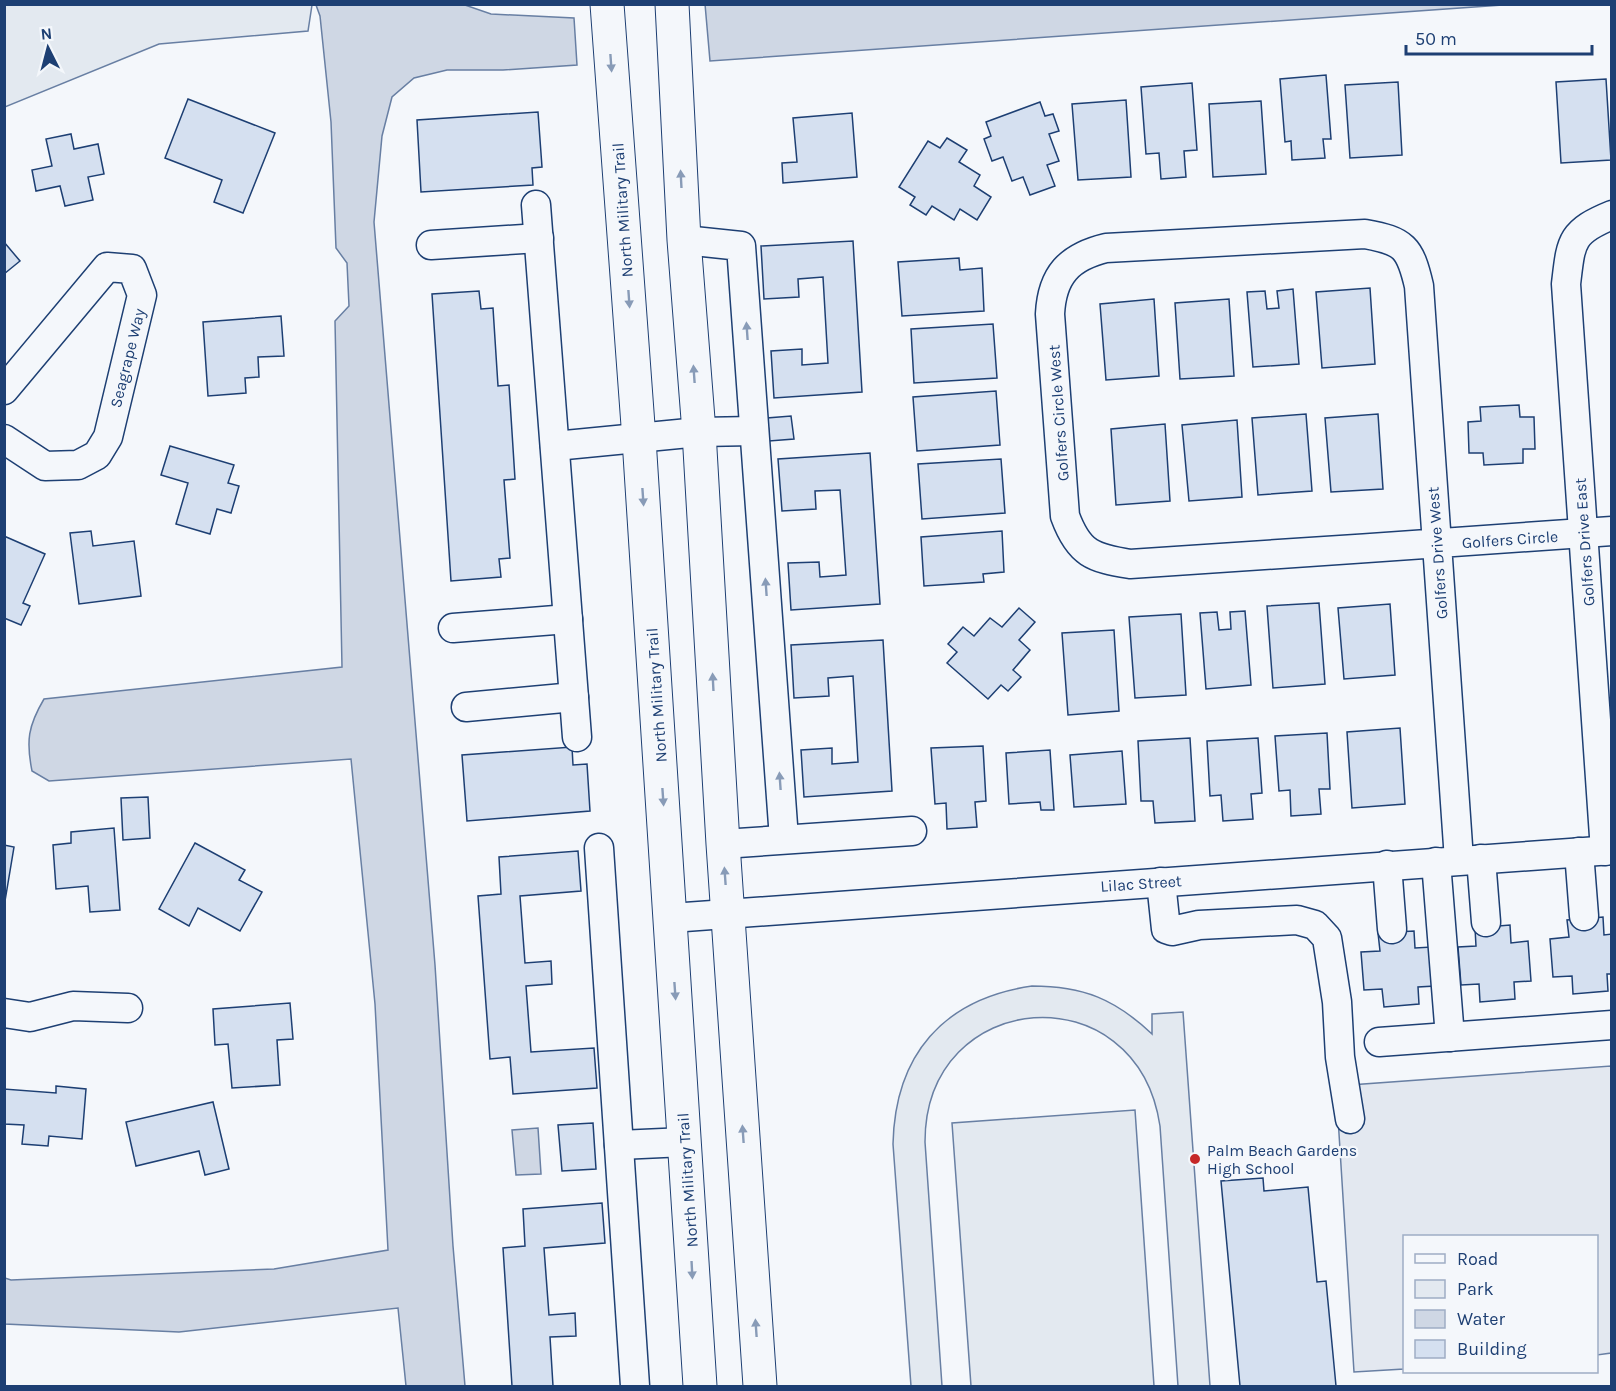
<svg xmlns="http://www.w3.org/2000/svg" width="1616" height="1391" viewBox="0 0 1616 1391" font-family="Karla,sans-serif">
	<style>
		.green { fill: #e3e9f0; stroke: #687fa3; stroke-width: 1.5 }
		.parking { fill: #e3e8f0; stroke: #687fa3; stroke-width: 1.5 }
		.water { fill: #cfd7e4; stroke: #687fa3; stroke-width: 1.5 }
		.building { fill: #d5e0f0; stroke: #1d3f73; stroke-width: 1.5 }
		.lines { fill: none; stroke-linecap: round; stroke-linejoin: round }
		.minor-casing { stroke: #1d3f73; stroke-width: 31 }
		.major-casing { stroke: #1d3f73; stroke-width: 35 }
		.minor { stroke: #f4f7fb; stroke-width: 28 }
		.major { stroke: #f4f7fb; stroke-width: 33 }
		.oneway { fill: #889bb7 }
		.poi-dot { fill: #c62828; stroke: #f4f7fb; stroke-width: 2 }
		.labels { text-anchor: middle; stroke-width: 4.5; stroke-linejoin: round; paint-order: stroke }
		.street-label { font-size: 16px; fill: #1d3f73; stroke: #f4f7fb }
		.poi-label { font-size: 16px; fill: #1d3f73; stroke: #f4f7fb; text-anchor: start }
	</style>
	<rect width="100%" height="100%" fill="#f4f7fb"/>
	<g class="green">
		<path d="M5 4H312V5L308 31 159 44 5 107Z"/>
		<path d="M1032 986C1083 986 1115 999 1152 1034V1014L1183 1012 1210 1386H1178L1160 1126C1137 971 925 987 925 1142L942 1386H911L893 1144C895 1055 943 999 1032 986Z"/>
		<path d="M1135 1110 1154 1386H971L952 1123Z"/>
	</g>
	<path class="parking" d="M1611 1066V1353L1597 1355 1596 1236H1404V1369L1354 1372 1336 1086Z"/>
	<g class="water">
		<path d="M705 4H1502V5L710 61Z"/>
		<path d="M316 5H465L491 14 574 18 577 65 503 70H447L414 78 392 97 382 136 374 222 435 965 453 1246 465 1386H406L398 1308 179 1332 5 1324V1278L11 1280 274 1269 388 1250 375 1004 351 759 49 781 32 771C26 741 28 726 44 699L342 667 335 321 349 306 347 263 336 248 331 122 320 16Z"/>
		<path d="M538 1128 541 1174 516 1175 512 1130Z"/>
	</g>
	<g class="building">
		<path d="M1326 75 1331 139H1323L1325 158 1292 160 1291 141 1285 142 1280 79Z"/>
		<path d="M1606 79 1611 160 1561 163 1556 82Z"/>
		<path d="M1398 82 1402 155 1350 158 1345 85Z"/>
		<path d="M1192 83 1197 150 1184 151 1186 177 1161 179 1159 153 1146 154 1141 87Z"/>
		<path d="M188 99 275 133 243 213 214 202 222 180 165 158Z"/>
		<path d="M1126 100 1131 177 1078 180 1072 104Z"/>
		<path d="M1261 101 1266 174 1213 177 1209 104Z"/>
		<path d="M1040 102 1045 116 1053 114 1059 131 1049 134 1059 161 1047 165 1055 186 1030 195 1023 177 1012 181 1003 157 992 161 984 139 991 136 986 122Z"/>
		<path d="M538 112 542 167 532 168 533 185 421 192 417 120Z"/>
		<path d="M852 113 857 177 783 183 782 163 797 162 793 118Z"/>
		<path d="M71 134 74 149 98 144 104 174 88 177 93 200 65 206 60 186 36 191 32 170 52 166 46 139Z"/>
		<path d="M947 138 967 150 959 162 980 175 974 186 991 197 977 220 960 209 954 220 932 206 926 215 910 205 915 197 899 187 928 141 940 148Z"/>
		<path d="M853 241 862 392 774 398 771 351 802 349V365L828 363 823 277 798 279 799 297 764 299 761 246Z"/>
		<path d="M4 242 20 261 4 274Z"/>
		<path d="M959 258 960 270 982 268 984 311 902 316 898 262Z"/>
		<path d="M1370 288 1375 364 1322 368 1316 292Z"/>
		<path d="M1293 289 1299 364 1253 367 1247 292 1265 291 1267 309 1279 308 1277 291Z"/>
		<path d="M479 291 481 309 493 308 498 386 509 385 515 479 504 480 510 558 499 559 501 577 451 581 432 294Z"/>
		<path d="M1154 299 1159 376 1106 380 1100 304Z"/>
		<path d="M1229 299 1234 376 1180 379 1175 303Z"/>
		<path d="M281 316 284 356 258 357 259 377 245 378 246 393 208 396 203 322Z"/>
		<path d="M993 324 997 378 914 383 911 329Z"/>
		<path d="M996 391 1000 445 917 451 913 397Z"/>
		<path d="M1519 405 1520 417H1534L1535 449H1523V463L1484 465 1483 453H1469L1468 422 1481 421 1480 407Z"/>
		<path d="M1306 414 1312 491 1258 495 1252 418Z"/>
		<path d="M1378 414 1383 489 1331 492 1325 418Z"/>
		<path d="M791 416 794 439 769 441 767 418Z"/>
		<path d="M1237 420 1242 497 1189 501 1182 425Z"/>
		<path d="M1165 424 1170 501 1116 505 1111 429Z"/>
		<path d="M170 446 234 465 228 483 239 486 231 513 217 509 210 534 176 524 188 483 161 475Z"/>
		<path d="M870 453 880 604 791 610 788 563 819 562 820 577 846 575 840 490 815 491 816 509 782 511 778 459Z"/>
		<path d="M1001 459 1005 513 922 519 918 464Z"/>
		<path d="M91 531 93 546 134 541 141 596 79 604 70 533Z"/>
		<path d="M1002 531 1004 572 983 574 984 582 924 586 921 537Z"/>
		<path d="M4 536 45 554 23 603 30 606 21 625 4 618Z"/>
		<path d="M1319 603 1325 684 1273 688 1267 606Z"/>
		<path d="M1390 604 1395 675 1344 679 1338 608Z"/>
		<path d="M1019 608 1035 622 1019 640 1030 650 1013 670 1021 677 1008 691 1001 685 988 699 947 663 957 652 948 644 963 627 974 636 990 618 1002 627Z"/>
		<path d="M1245 611 1251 685 1206 689 1200 613 1217 612 1219 630 1231 629 1230 612Z"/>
		<path d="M1181 614 1186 695 1135 698 1129 617Z"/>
		<path d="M1114 630 1119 711 1068 715 1062 633Z"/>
		<path d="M883 640 892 791 804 797 801 750 832 748V764L858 762 853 676 828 678 829 696 794 698 791 645Z"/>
		<path d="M1400 728 1405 804 1352 808 1347 732Z"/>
		<path d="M1327 733 1330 789H1319L1321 814 1291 816 1290 790 1279 791 1275 736Z"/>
		<path d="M1190 738 1195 821 1155 823 1153 801H1141L1138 741Z"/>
		<path d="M1258 738 1262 793 1251 794 1253 819 1223 821 1221 795 1210 796 1207 741Z"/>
		<path d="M983 746 986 801 975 802 977 827 947 829 946 803 935 804 931 748Z"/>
		<path d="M572 747 573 765 587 764 590 811 467 821 462 755Z"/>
		<path d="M1050 750 1054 810H1041L1040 802 1009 804 1006 753Z"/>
		<path d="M1122 751 1126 804 1074 807 1070 755Z"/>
		<path d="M148 797 150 838 123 840 121 798Z"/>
		<path d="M114 828 120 910 90 912 88 886 56 889 53 845 71 843V832Z"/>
		<path d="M195 843 245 870 239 880 262 892 240 931 198 908 189 926 159 909Z"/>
		<path d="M4 845 14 847 4 907Z"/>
		<path d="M578 851 581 891 520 896 525 963 551 961 552 984 526 986 531 1052 594 1048 597 1088 513 1094 510 1057 490 1059 478 896 501 894 499 857Z"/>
		<path d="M1603 917 1604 935 1612 934V974H1607L1608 991 1573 994 1572 976 1553 977 1550 939 1569 937 1567 920Z"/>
		<path d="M1510 925 1511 943 1528 941 1531 981 1514 982 1515 999 1480 1002 1479 984 1461 985 1458 947 1476 946 1475 928Z"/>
		<path d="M1414 931 1415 948 1432 947 1435 986 1418 987 1419 1004 1384 1007 1382 989 1364 990 1361 952 1380 951 1378 933Z"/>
		<path d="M290 1003 293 1039 277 1040 280 1085 232 1088 228 1044 215 1045 213 1009Z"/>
		<path d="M56 1086 86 1089 82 1139 49 1136 48 1146 22 1144 24 1125 4 1124V1089L56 1093Z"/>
		<path d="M213 1102 229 1169 205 1175 199 1151 136 1166 126 1122Z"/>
		<path d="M593 1123 596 1169 562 1171 558 1125Z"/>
		<path d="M1263 1178 1264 1191 1308 1187 1317 1282 1326 1281 1336 1386H1240L1221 1181Z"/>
		<path d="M602 1203 605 1243 544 1248 549 1315 575 1313 576 1336 550 1337 553 1386H512L503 1248 525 1246 523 1209Z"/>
	</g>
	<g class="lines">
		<g class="minor-casing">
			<g id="minor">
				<path d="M536 205 577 737"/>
				<path d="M684 240 741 246 784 839"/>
				<path d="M431 245 539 238"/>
				<path d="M4 390 107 267 132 269 142 295 108 437 97 455 78 465 45 466 4 439"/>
				<path d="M555 446 699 432 754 431"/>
				<path d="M453 628 568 619"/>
				<path d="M466 707 574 697"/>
				<path d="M723 844 912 831"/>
				<path d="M599 848 635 1386"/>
				<path d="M1605 851 1566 284C1571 242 1570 232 1612 215"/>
				<path d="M1579 852 1584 916"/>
				<path d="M1481 859 1486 922"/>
				<path d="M1459 860 1419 286C1410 247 1404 241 1365 234L1106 248C1069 257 1052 275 1050 314L1065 516C1079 554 1093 558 1130 564 1291 553 1451 543 1612 531"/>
				<path d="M1436 862 1450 1037"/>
				<path d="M1387 865 1392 929"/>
				<path d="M1161 882 1166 929 1172 931 1199 925 1297 920 1315 925 1327 938 1337 1002 1340 1057 1350 1119"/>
				<path d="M671 918 1612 850"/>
				<path d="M4 1013 30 1017 73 1006 128 1008"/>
				<path d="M1379 1042 1612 1025"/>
				<path d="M619 1145 685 1142"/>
			</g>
		</g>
		<g class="major-casing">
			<g id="major">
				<path d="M607 4 639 439 700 1386"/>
				<path d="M672 4 684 240 699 432 723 844 760 1386"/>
			</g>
		</g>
		<use href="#minor" class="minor"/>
		<use href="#major" class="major"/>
	</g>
	<defs><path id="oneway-solid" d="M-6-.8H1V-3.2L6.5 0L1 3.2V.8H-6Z" transform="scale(1.5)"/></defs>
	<g class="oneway">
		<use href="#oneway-solid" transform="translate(611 63) rotate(86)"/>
		<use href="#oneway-solid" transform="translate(681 179) rotate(-93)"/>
		<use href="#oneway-solid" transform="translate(629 299) rotate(86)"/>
		<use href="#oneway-solid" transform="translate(747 331) rotate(-94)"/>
		<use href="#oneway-solid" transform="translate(694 374) rotate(-94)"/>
		<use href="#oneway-solid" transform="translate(643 497) rotate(86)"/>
		<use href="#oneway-solid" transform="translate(766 587) rotate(-94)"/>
		<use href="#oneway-solid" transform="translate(713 682) rotate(-93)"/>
		<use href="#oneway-solid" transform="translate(780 781) rotate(-94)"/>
		<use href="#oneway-solid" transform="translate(663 797) rotate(86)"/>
		<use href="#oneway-solid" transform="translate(725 876) rotate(-94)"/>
		<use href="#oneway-solid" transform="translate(675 991) rotate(86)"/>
		<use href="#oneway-solid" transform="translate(743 1134) rotate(-94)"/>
		<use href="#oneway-solid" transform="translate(692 1270) rotate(87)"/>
		<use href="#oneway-solid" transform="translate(756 1328) rotate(-94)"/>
	</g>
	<circle class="poi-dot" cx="1195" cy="1159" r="6"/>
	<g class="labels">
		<g class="street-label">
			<text transform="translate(622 210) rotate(-94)" y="6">North Military Trail</text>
			<text transform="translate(127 358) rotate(-76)" y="6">Seagrape Way</text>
			<text transform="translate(1058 413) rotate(-94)" y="6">Golfers Circle West</text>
			<text transform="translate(1510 539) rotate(-4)" y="6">Golfers Circle</text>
			<text transform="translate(1584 542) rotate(-94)" y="6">Golfers Drive East</text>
			<text transform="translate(1437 553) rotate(-94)" y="6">Golfers Drive West</text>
			<text transform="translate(656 695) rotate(-94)" y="6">North Military Trail</text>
			<text transform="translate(1141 883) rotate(-4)" y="6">Lilac Street</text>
			<text transform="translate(687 1180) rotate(-94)" y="6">North Military Trail</text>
		</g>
		<g class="poi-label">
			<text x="1207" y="1156">Palm Beach Gardens<tspan x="1207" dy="18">High School</tspan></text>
		</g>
	</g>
	<rect width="1616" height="1391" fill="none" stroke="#1d3f73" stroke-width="12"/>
	<rect x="1403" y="1235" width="195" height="138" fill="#f4f7fb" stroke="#9eadc5" stroke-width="1.5"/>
	<rect x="1415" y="1254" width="30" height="9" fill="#f4f7fb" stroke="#9eadc5" stroke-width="1.5"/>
	<text x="1457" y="1265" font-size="18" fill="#1d3f73">Road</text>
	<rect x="1415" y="1280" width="30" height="18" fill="#e3e9f0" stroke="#9eadc5" stroke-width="1.5"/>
	<text x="1457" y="1295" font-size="18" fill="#1d3f73">Park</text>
	<rect x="1415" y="1310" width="30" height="18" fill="#cfd7e4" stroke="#9eadc5" stroke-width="1.5"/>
	<text x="1457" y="1325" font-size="18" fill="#1d3f73">Water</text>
	<rect x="1415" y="1340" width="30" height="18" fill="#d5e0f0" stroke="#9eadc5" stroke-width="1.5"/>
	<text x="1457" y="1355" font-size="18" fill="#1d3f73">Building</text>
	<g transform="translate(48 48) rotate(354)" stroke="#f4f7fb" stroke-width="4.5" paint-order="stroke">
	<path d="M0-4.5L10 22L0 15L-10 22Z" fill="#1d3f73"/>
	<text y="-9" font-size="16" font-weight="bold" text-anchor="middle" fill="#1d3f73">N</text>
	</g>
	<path d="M1406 45v9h186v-9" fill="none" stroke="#1d3f73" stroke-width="3"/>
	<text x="1415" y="45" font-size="18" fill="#1d3f73" stroke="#f4f7fb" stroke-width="4.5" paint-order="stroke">50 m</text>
</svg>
